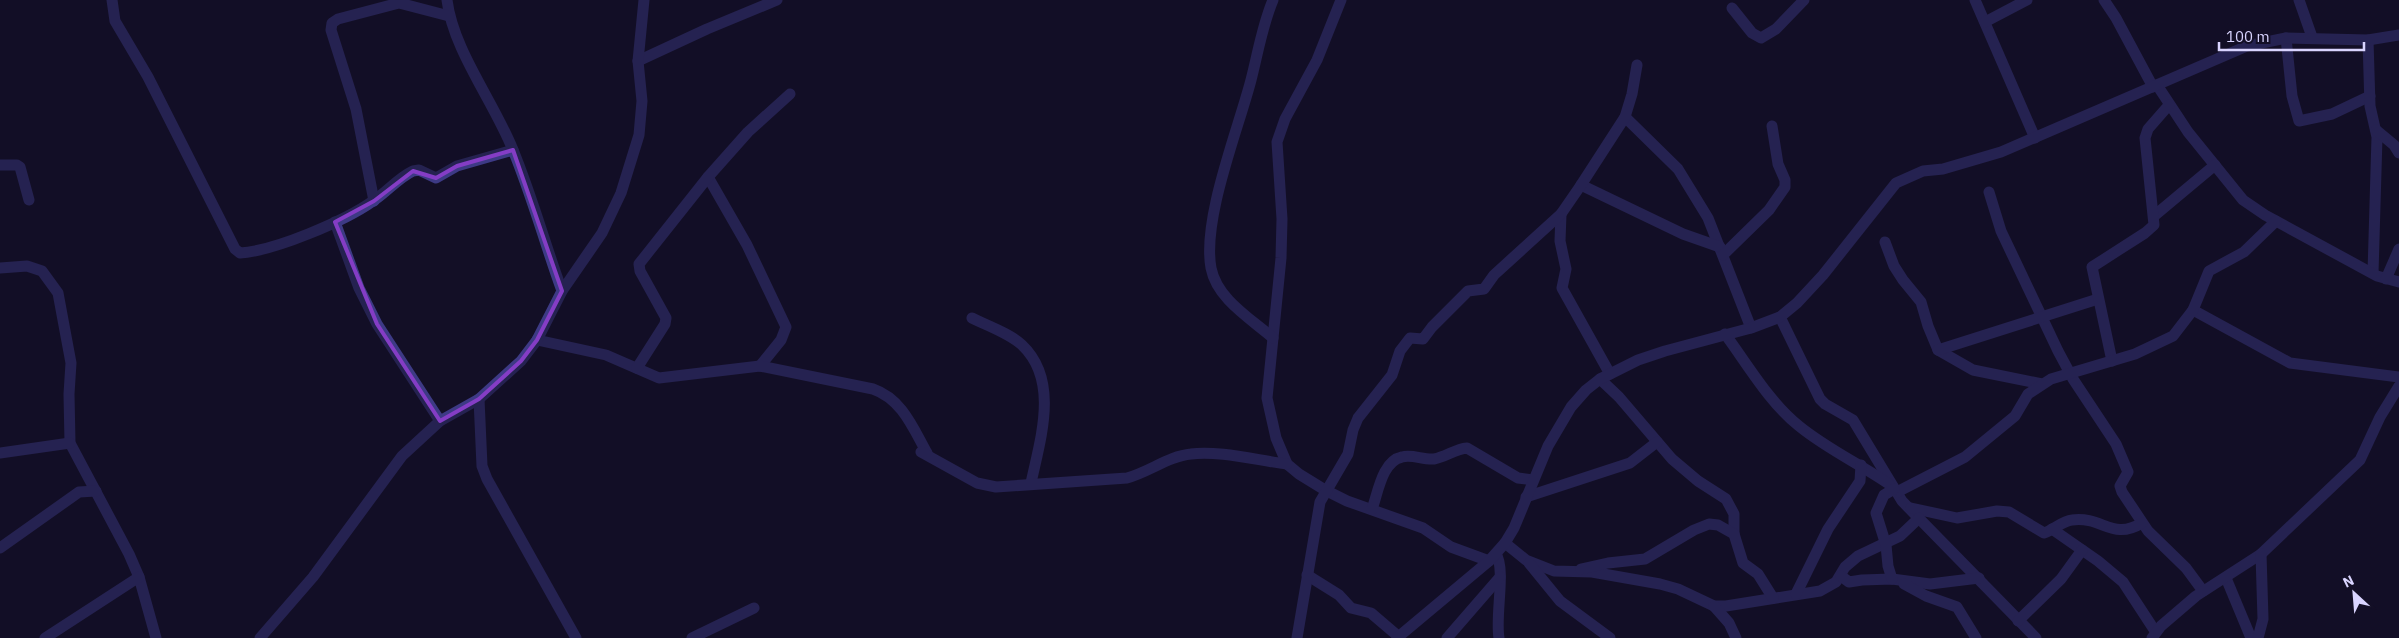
<svg xmlns="http://www.w3.org/2000/svg" width="2399" height="638" viewBox="0 0 2399 638" font-family="'IBM Plex Sans',sans-serif">
	<style>
		.lines { fill: none; stroke-linecap: round; stroke-linejoin: round }
		.minor { stroke: #3d3a85; stroke-width: 11 }
		.marked { fill: none; stroke: #843dc5; stroke-width: 4; stroke-linejoin: round }
	</style>
	<rect width="100%" height="100%" fill="#130f26"/>
	<g class="lines">
		<g class="minor">
			<path d="M112 0 115 21 148 77 235 249 240 253C274 251 345 221 373 201 387 192 398 178 413 171L419 170 436 178 457 166 513 150"/>
			<path d="M447 0C453 50 494 102 513 150 532 196 545 244 562 291"/>
			<path d="M1341 0 1317 60 1285 119 1277 142 1282 219 1281 258 1267 398 1276 438 1287 464 1299 474 1325 490 1347 501 1423 528 1451 547 1489 561"/>
			<path d="M1975 0 2035 138"/>
			<path d="M2104 0 2116 18 2153 87"/>
			<path d="M2299 0 2312 37"/>
			<path d="M1732 8 1752 33 1761 38 1776 29 1804 0"/>
			<path d="M1985 22 2027 0"/>
			<path d="M2286 38 2292 96 2299 121 2332 114 2370 96"/>
			<path d="M2368 40 2370 106 2377 137 2373 273"/>
			<path d="M638 61 707 29 777 0"/>
			<path d="M2157 85 2188 132 2243 200 2265 215 2377 276 2399 282"/>
			<path d="M1625 117 1678 169 1708 218 1751 328"/>
			<path d="M2376 130 2394 145 2399 153"/>
			<path d="M0 165H17L20 167 29 200"/>
			<path d="M708 177 747 245 786 327 781 340 760 366"/>
			<path d="M1581 185 1683 234 1720 247"/>
			<path d="M1989 192 2001 231 2058 351 2073 379 2116 444 2128 472 2120 486 2122 492 2148 531 2186 568 2203 591"/>
			<path d="M374 201 356 109 331 30 332 23 338 19 399 3 449 16"/>
			<path d="M1561 214 1560 241 1566 269 1562 288 1610 374"/>
			<path d="M2154 216 2215 165"/>
			<path d="M335 222 359 288 377 324 440 421"/>
			<path d="M1885 242 1894 266 1903 280 1921 302 1928 326 1938 350 1973 370 2042 384"/>
			<path d="M1723 255 1769 210 1785 187V180L1778 164 1772 126"/>
			<path d="M0 268 27 266 42 271 58 293 71 363 69 394 70 443 129 554 139 577 156 638"/>
			<path d="M2386 279 2399 249"/>
			<path d="M2193 310 2290 363 2399 377"/>
			<path d="M1780 317 1820 399 1825 404 1853 420 1902 501 2036 638"/>
			<path d="M972 318C988 326 1009 333 1022 345 1060 381 1040 440 1031 483"/>
			<path d="M1725 334C1748 365 1769 402 1799 426 1827 449 1860 464 1889 484"/>
			<path d="M1273 338C1250 318 1217 299 1211 268 1202 219 1238 130 1251 80 1258 53 1262 26 1273 0"/>
			<path d="M537 340 606 355 659 378 760 366 873 389C902 399 913 428 927 453"/>
			<path d="M1938 350 2098 299"/>
			<path d="M2112 361 2092 267 2145 233 2154 225 2145 138 2148 129 2169 105"/>
			<path d="M637 368 665 324 666 318 640 271 639 264 708 177 748 132 790 94"/>
			<path d="M1600 379 1619 397 1672 459 1698 481 1726 499 1734 514V534"/>
			<path d="M479 399 482 466 487 479 576 638"/>
			<path d="M921 452 977 483 996 487 1127 478C1149 472 1169 456 1191 454 1218 450 1260 461 1287 464"/>
			<path d="M0 453 70 443"/>
			<path d="M1897 492 1965 457 2015 416 2028 394 2051 379 2135 354 2173 336 2193 310 2209 271 2244 252 2276 221"/>
			<path d="M1526 497 1630 463 1657 442"/>
			<path d="M1911 508 1957 518 1997 511 2009 512 2044 533C2054 530 2062 521 2072 520 2103 516 2112 541 2142 523"/>
			<path d="M1372 509C1378 493 1382 461 1402 457 1412 454 1423 460 1434 459 1446 457 1455 449 1467 448L1518 478 1533 480"/>
			<path d="M2052 529 2098 561 2123 582 2155 631"/>
			<path d="M1505 543 1526 560 1554 571 1592 572 1660 584 1678 589 1714 606H1726L1820 591 1836 582 1845 567 1858 556 1900 536 1919 518"/>
			<path d="M0 548 79 492 96 491"/>
			<path d="M1496 554C1506 569 1495 616 1499 638"/>
			<path d="M1529 563 1560 601 1610 638"/>
			<path d="M1581 569 1608 563 1645 559 1694 530 1709 524 1718 525 1734 534 1743 563 1758 574 1773 598"/>
			<path d="M1307 575 1339 595 1351 608 1371 613 1399 637"/>
			<path d="M1841 576 1849 582 1862 580 1892 579 1930 584 1979 578"/>
			<path d="M2226 578 2251 638"/>
			<path d="M1892 579 1888 566 1886 545 1876 513 1884 495 1894 489"/>
			<path d="M1904 584 1926 596 1957 607 1976 638"/>
			<path d="M1796 594 1828 529 1860 481 1861 465"/>
			<path d="M1714 606 1729 623 1736 638"/>
			<path d="M2018 621 2061 579 2082 550"/>
			<path d="M45 638 139 577"/>
			<path d="M260 638 313 577 402 456 440 421 479 399 521 361 537 340 562 291 602 233 621 193 639 135 642 101 638 61 644 0"/>
			<path d="M692 638 754 608"/>
			<path d="M1297 638 1320 502 1348 454 1353 430 1358 418 1392 375 1400 351 1410 338 1423 339 1432 327 1468 291 1484 289 1494 275 1561 214 1581 185 1625 117 1632 94 1637 65"/>
			<path d="M1397 638 1489 561 1505 543 1514 528 1548 446 1571 407 1586 390 1600 379 1638 360 1665 351 1751 328 1780 317 1797 303 1823 275 1896 183 1923 171 1943 169 2001 152 2247 46 2286 38 2368 40 2399 35"/>
			<path d="M1447 638 1500 577"/>
			<path d="M2152 638 2161 626 2196 596 2261 554 2360 460 2380 417 2399 386"/>
			<path d="M2258 638 2263 619 2261 554"/>
		</g>
	</g>
	<path d="M0 0H2399V638H0ZM513 150 562 291 537 340 521 361 479 399 440 421 377 324 335 222 374 201 413 171 436 178 457 166Z" fill="#130f26" fill-opacity=".55" fill-rule="evenodd"/>
	<path class="marked" d="M513 150 562 291 537 340 521 361 479 399 440 421 377 324 335 222 374 201 413 171 436 178 457 166Z"/>
	<g transform="translate(2354 593) rotate(334)" stroke="#130f26" stroke-width="4" paint-order="stroke">
	<path d="M0-4L9 19L0 12L-9 19Z" fill="#d9d4ff"/>
	<text y="-8" font-size="14" font-weight="bold" text-anchor="middle" fill="#d9d4ff">N</text>
	</g>
	<path d="M2219 42v8h145v-8" fill="none" stroke="#d9d4ff" stroke-width="2.5"/>
	<text x="2226" y="42" font-size="15" fill="#d9d4ff" stroke="#130f26" stroke-width="4" paint-order="stroke">100 m</text>
</svg>
